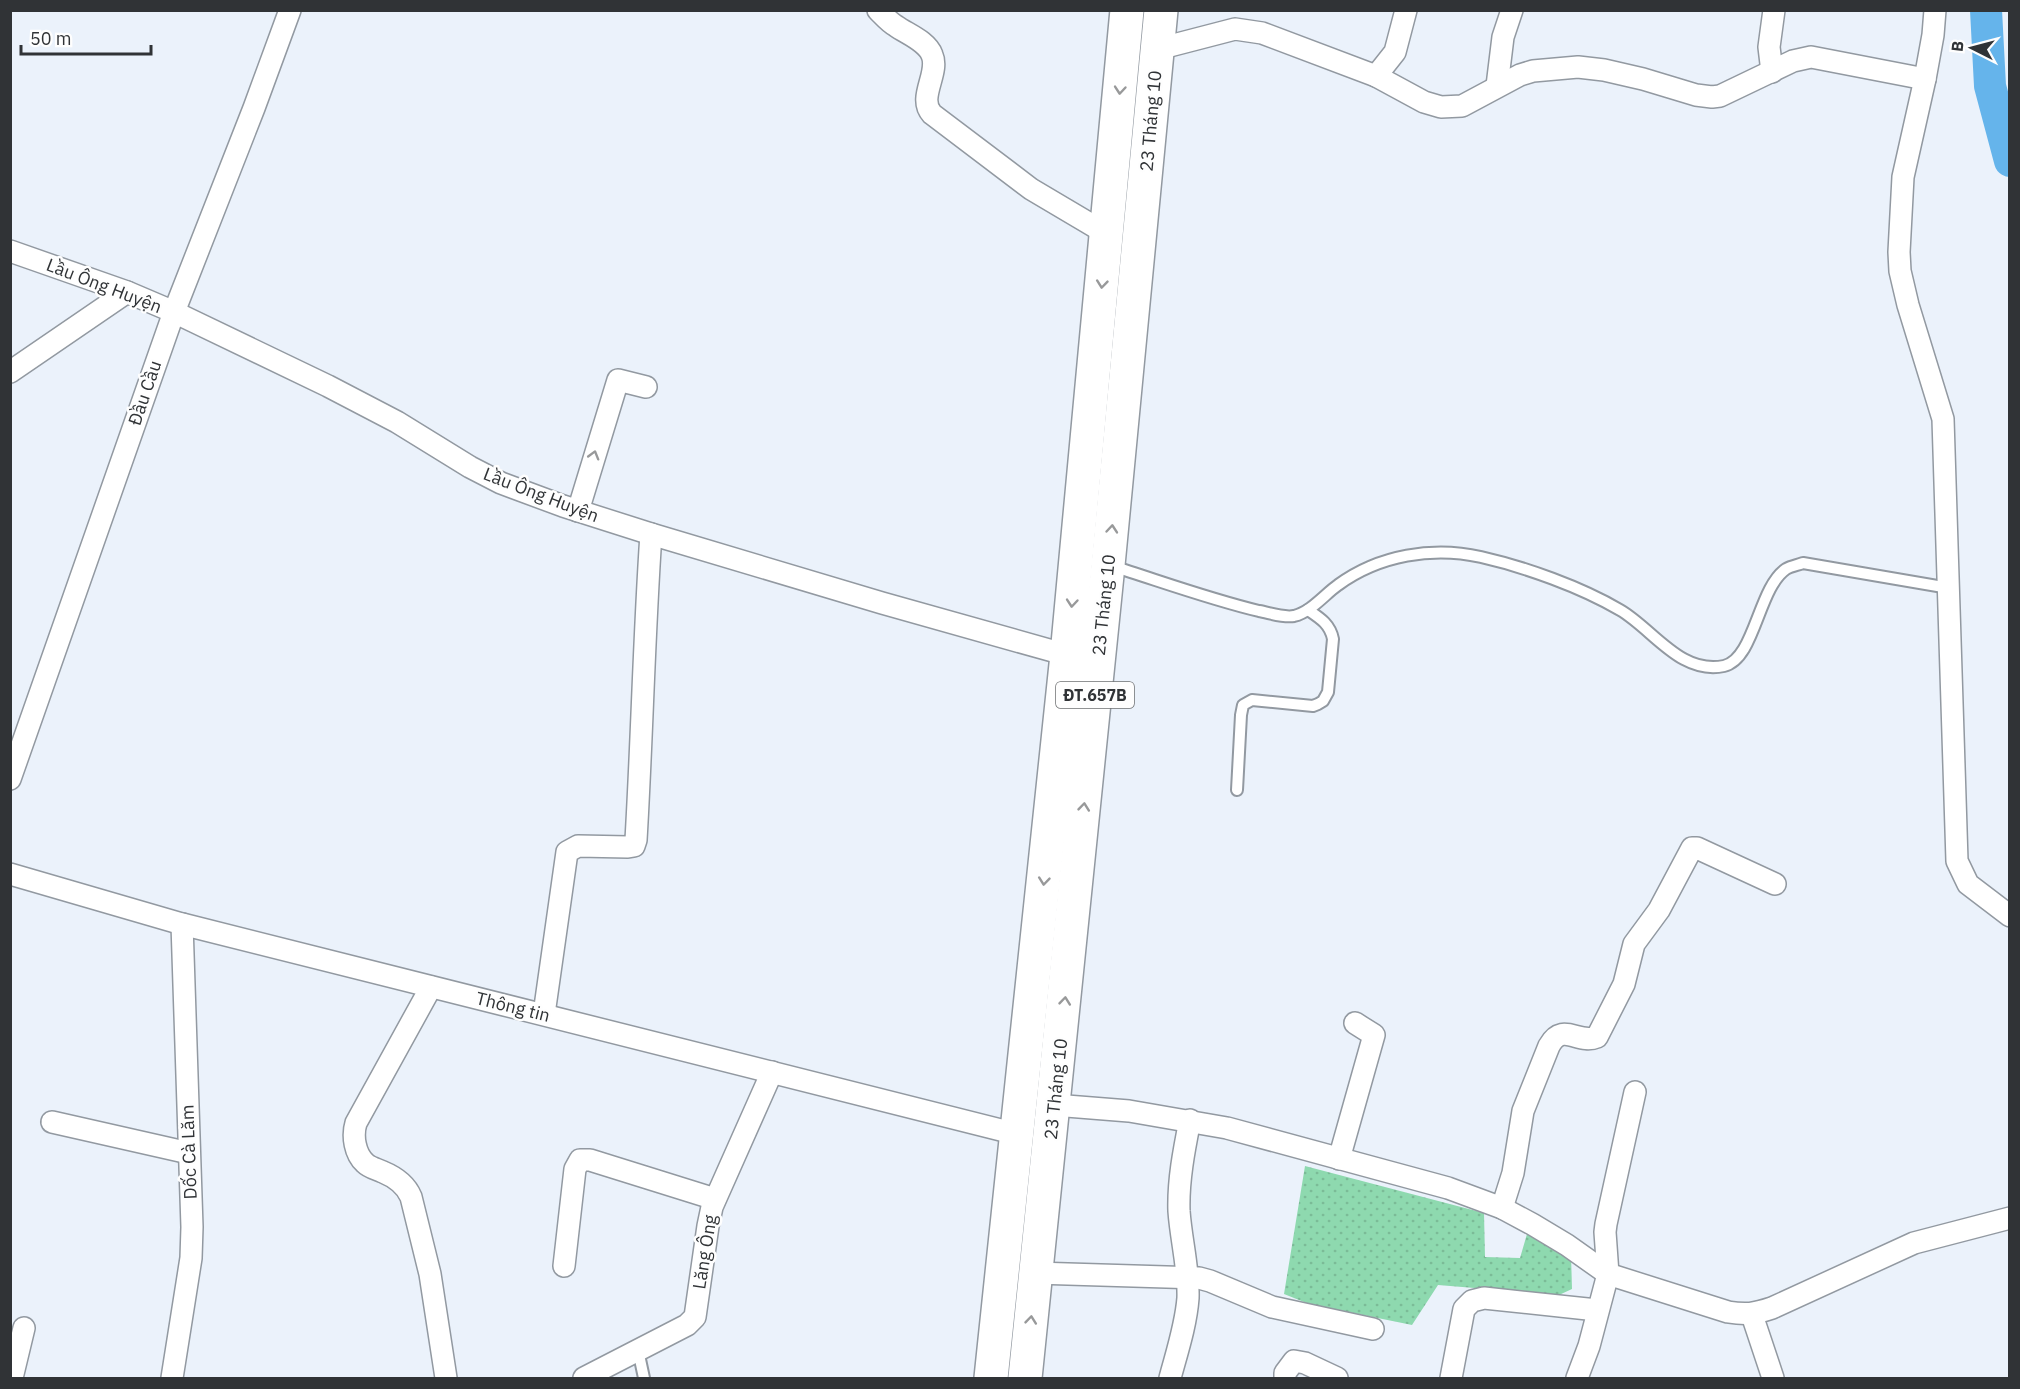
<svg xmlns="http://www.w3.org/2000/svg" width="2020" height="1389" viewBox="0 0 2020 1389" font-family="'IBM Plex Sans',sans-serif">
	<style>
		.grass { fill: url(#grass-dots) }
		.lines { fill: none; stroke-linecap: round; stroke-linejoin: round }
		.river { stroke: #65b4eb; stroke-width: 32 }
		.lane-casing { stroke: #9299a1; stroke-width: 14 }
		.street-casing { stroke: #9299a1; stroke-width: 24 }
		.primary-casing { stroke: #9299a1; stroke-width: 36 }
		.lane { stroke: #fff; stroke-width: 10 }
		.street { stroke: #fff; stroke-width: 21 }
		.primary { stroke: #fff; stroke-width: 33 }
		.oneway { stroke: #98999a }
		.labels { text-anchor: middle; stroke-width: 5; stroke-linejoin: round; paint-order: stroke }
		.shield { fill: #fefefe; stroke: #6e7072; stroke-width: 1.5 }
		.shield-label { font-size: 16px; font-weight: bold; fill: #303336 }
		.street-label { font-size: 18px; fill: #303336; stroke: #fefefe }
	</style>
	<defs>
		<pattern id="grass-dots" width="8" height="8" patternUnits="userSpaceOnUse" patternTransform="scale(1.5)"><rect width="8" height="8" fill="#8ed9af"/><path d="M2 2h.1M6 6h.1" fill="none" stroke="#7bbb97" stroke-width="1.8" stroke-linecap="round"/></pattern>
	</defs>
	<rect width="100%" height="100%" fill="#ebf2fb"/>
	<path class="grass" d="M1305 1166 1484 1213 1485 1257 1520 1258 1527 1234 1571 1254 1572 1289 1559 1295 1438 1285 1412 1325 1309 1304 1284 1294Z"/>
	<g class="lines">
		<path class="river" d="M1986 10 1990 86 2010 161"/>
		<g class="lane-casing">
			<g id="lane">
				<path d="M1112 566C1160 581 1209 599 1259 611 1270 613 1283 618 1294 616 1311 612 1325 594 1338 585 1379 555 1433 546 1481 557 1525 567 1581 587 1620 610 1653 629 1680 675 1724 666 1755 659 1758 588 1786 569 1791 566 1798 565 1803 563L1949 588"/>
				<path d="M1237 790 1241 715 1243 705 1252 700 1313 706 1318 704 1323 701 1328 692 1333 639C1330 624 1320 618 1308 610"/>
				<path d="M638 1350 644 1378"/>
			</g>
		</g>
		<g class="street-casing">
			<g id="street">
				<path d="M878 10C884 16 889 22 896 26 907 34 927 41 932 55 940 73 917 98 932 114L1031 189 1107 234"/>
				<path d="M1158 49 1235 29 1262 33 1376 76 1424 102 1441 107 1462 106 1520 75 1533 71 1578 67 1604 70 1643 79 1696 95 1712 97 1720 96 1793 61 1811 57 1925 79 1933 35 1935 10"/>
				<path d="M1772 72 1769 47 1774 10"/>
				<path d="M1376 76 1395 52 1406 10"/>
				<path d="M1925 79 1903 177 1899 252 1900 271 1908 305 1943 419 1957 861 1968 884 2010 916"/>
				<path d="M1497 86 1503 37 1512 10"/>
				<path d="M10 251 127 292 174 312 328 386 397 422 470 467 501 483 563 506 651 534 882 603 1067 655"/>
				<path d="M10 372 127 292"/>
				<path d="M578 511 618 380 646 387"/>
				<path d="M10 779 174 312 254 108 290 10"/>
				<path d="M10 874 182 924 1017 1134"/>
				<path d="M431 987 356 1123C352 1136 355 1154 365 1163 370 1168 377 1169 383 1172 395 1177 406 1185 411 1197L430 1274 446 1378"/>
				<path d="M544 1014 567 852 578 846 628 847 634 846 636 840C642 738 644 636 651 534"/>
				<path d="M1054 1105 1129 1111 1227 1128 1448 1188 1502 1208 1532 1224 1567 1245 1608 1274 1728 1312C1746 1315 1754 1314 1772 1308L1914 1243 2010 1218"/>
				<path d="M52 1122 189 1153"/>
				<path d="M1339 1159 1374 1035 1355 1023"/>
				<path d="M1502 1208 1513 1173 1523 1111 1549 1046C1563 1021 1578 1045 1597 1037L1624 984 1634 944 1659 910 1692 848H1697L1775 884"/>
				<path d="M564 1266 575 1169 580 1160H590L715 1199"/>
				<path d="M1035 1273 1199 1278 1210 1281 1272 1307 1373 1329"/>
				<path d="M1752 1315 1773 1378"/>
				<path d="M12 1378 24 1328"/>
				<path d="M172 1378 191 1258 192 1227 182 924"/>
				<path d="M584 1378 687 1325 695 1317 708 1226 712 1207 772 1072"/>
				<path d="M1170 1378C1177 1352 1186 1325 1188 1298 1189 1269 1181 1240 1179 1211 1178 1181 1184 1150 1190 1120"/>
				<path d="M1285 1378V1373L1294 1361 1305 1363 1337 1378"/>
				<path d="M1451 1378 1464 1309 1472 1301 1484 1298 1597 1310"/>
				<path d="M1577 1378 1589 1346 1608 1274 1605 1232 1606 1224 1635 1092"/>
			</g>
		</g>
		<g class="primary-casing">
			<g id="primary">
				<path d="M991 1378 1067 655 1127 10"/>
				<path d="M1025 1378 1108 565 1161 10"/>
			</g>
		</g>
		<use href="#lane" class="lane"/>
		<use href="#street" class="street"/>
		<use href="#primary" class="primary"/>
	</g>
	<defs><path id="oneway-chevron" d="M-2-3.5L2.5 0L-2 3.5" fill="none" stroke-width="1.6" stroke-linecap="round" stroke-linejoin="round" transform="scale(1.5)"/></defs>
	<g class="oneway">
		<use href="#oneway-chevron" transform="translate(1120 90) rotate(95)"/>
		<use href="#oneway-chevron" transform="translate(1102 284) rotate(96)"/>
		<use href="#oneway-chevron" transform="translate(594 455) rotate(-74)"/>
		<use href="#oneway-chevron" transform="translate(1112 529) rotate(-85)"/>
		<use href="#oneway-chevron" transform="translate(1072 603) rotate(95)"/>
		<use href="#oneway-chevron" transform="translate(1084 807) rotate(-84)"/>
		<use href="#oneway-chevron" transform="translate(1044 881) rotate(96)"/>
		<use href="#oneway-chevron" transform="translate(1065 1001) rotate(-84)"/>
		<use href="#oneway-chevron" transform="translate(1031 1320) rotate(-84)"/>
	</g>
	<g class="labels">
		<rect class="shield" x="1056" y="682" width="78" height="26" rx="4.5"/>
		<g class="shield-label">
			<text x="1095" y="701">ĐT.657B</text>
		</g>
		<g class="street-label">
			<text transform="translate(1151 121) rotate(-85)" y="6">23 Tháng 10</text>
			<text transform="translate(104 286) rotate(21)" y="6">Lầu Ông Huyện</text>
			<text transform="translate(145 393) rotate(-71)" y="6">Đầu Cầu</text>
			<text transform="translate(541 495) rotate(21)" y="6">Lầu Ông Huyện</text>
			<text transform="translate(1104 605) rotate(-84)" y="6">23 Tháng 10</text>
			<text transform="translate(513 1007) rotate(14)" y="6">Thông tin</text>
			<text transform="translate(1056 1089) rotate(-84)" y="6">23 Tháng 10</text>
			<text transform="translate(189 1152) rotate(-92)" y="6">Dốc Cà Lăm</text>
			<text transform="translate(705 1252) rotate(-81)" y="6">Lăng Ông</text>
		</g>
	</g>
	<rect width="2020" height="1389" fill="none" stroke="#303336" stroke-width="24"/>
	<g transform="translate(1972 48) rotate(276)" stroke="#fefefe" stroke-width="4.5" paint-order="stroke">
	<path d="M0-4.5L10 22L0 15L-10 22Z" fill="#303336"/>
	<text y="-9" font-size="16" font-weight="bold" text-anchor="middle" fill="#303336">B</text>
	</g>
	<path d="M21 45v9h130v-9" fill="none" stroke="#303336" stroke-width="3"/>
	<text x="30" y="45" font-size="18" fill="#303336" stroke="#fefefe" stroke-width="4.5" paint-order="stroke">50 m</text>
</svg>
